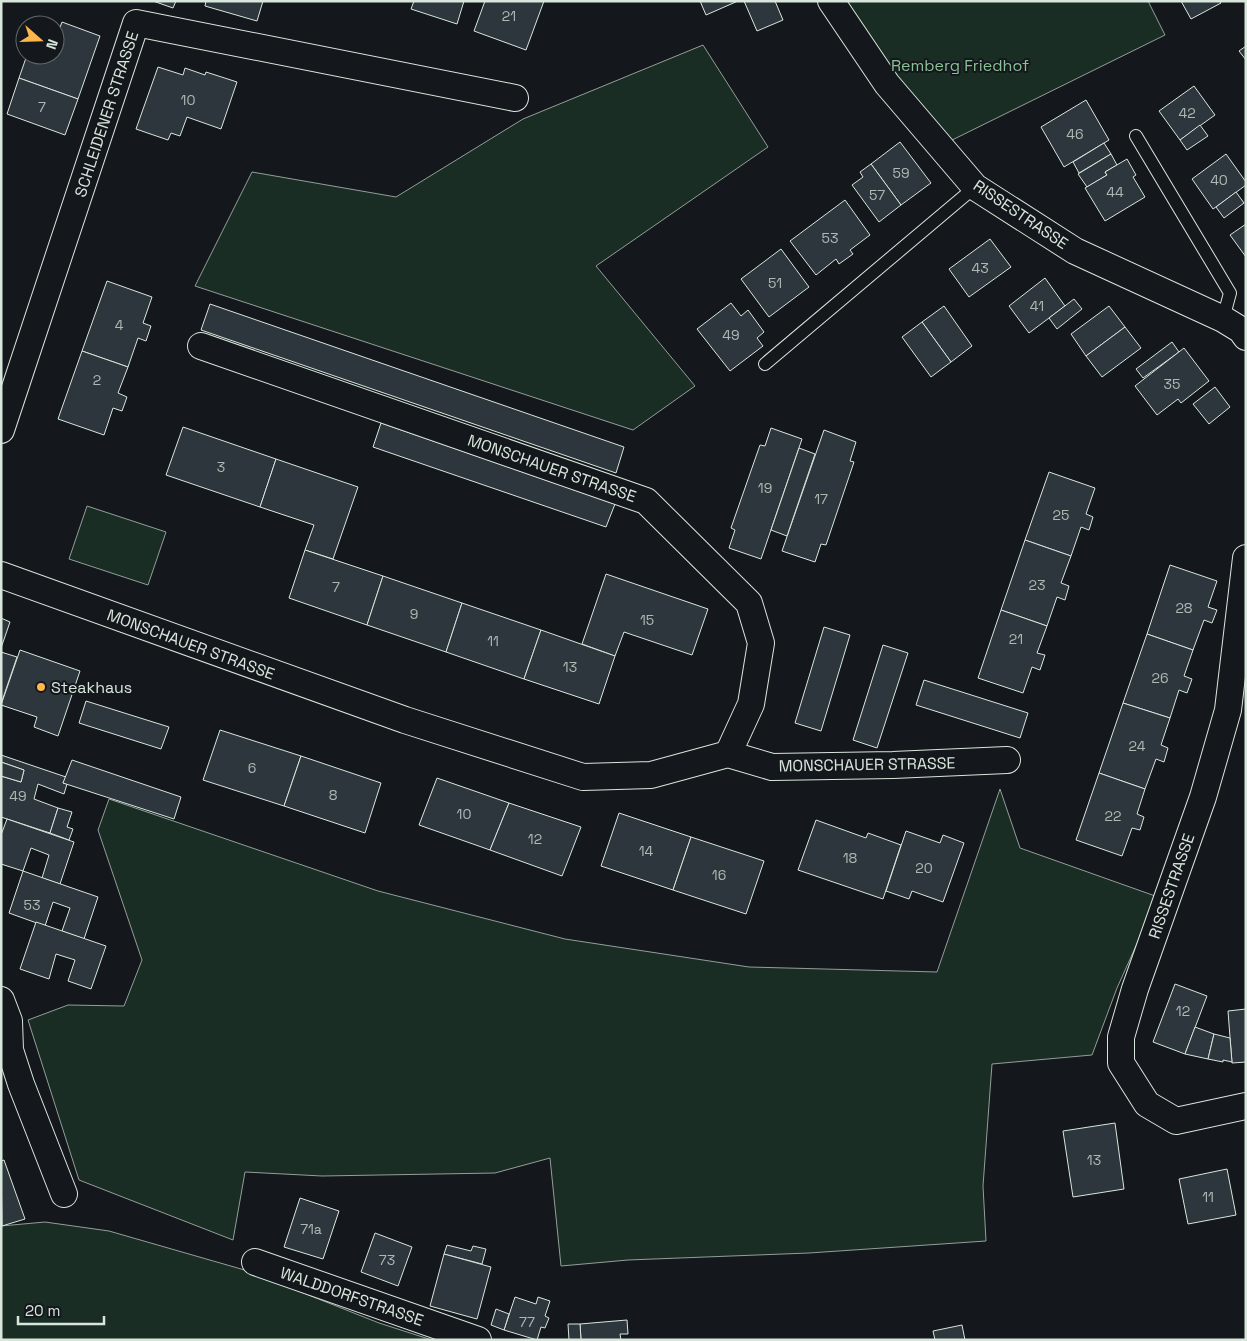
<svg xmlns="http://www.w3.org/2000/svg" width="1247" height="1341" viewBox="0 0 1247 1341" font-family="'Space Grotesk',sans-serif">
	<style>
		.green { fill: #1a2d24; stroke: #939e99 }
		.building { fill: #2c363c; stroke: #d8e6dc }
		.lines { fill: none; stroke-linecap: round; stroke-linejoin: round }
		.lane-casing { stroke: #d8e6dc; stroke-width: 14 }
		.street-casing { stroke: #d8e6dc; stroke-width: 28 }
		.lane { stroke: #14181c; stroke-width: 12 }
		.street { stroke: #14181c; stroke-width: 26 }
		.poi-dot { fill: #ffb74d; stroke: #14181c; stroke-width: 2 }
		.labels { text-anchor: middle; stroke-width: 4; stroke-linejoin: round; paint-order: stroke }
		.number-label { font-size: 14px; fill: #adbab4 }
		.park-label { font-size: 16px; fill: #8ac095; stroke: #14181c }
		.street-label { font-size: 16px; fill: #d8e6dc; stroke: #14181c }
		.poi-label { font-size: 16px; fill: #d8e6dc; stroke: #14181c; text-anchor: start }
	</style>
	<rect width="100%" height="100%" fill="#14181c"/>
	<g class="green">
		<path d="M833 1H1148L1165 35 942 145Z"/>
		<path d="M703 45 768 147 596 266 695 386 633 430 195 286 252 172 396 197 523 119Z"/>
		<path d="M87 506 166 532 148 585 69 559Z"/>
		<path d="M1000 789 1020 848 1158 897 1117 988 1092 1055 992 1064 983 1186 986 1241 809 1253 628 1260 561 1266 550 1158 495 1173 322 1176 245 1172 233 1240 79 1180 28 1020 68 1005 124 1006 142 960 98 830 109 799 378 891 565 939 749 967 937 972Z"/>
		<path d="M45 1222 109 1231 248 1271 379 1323 432 1340H1V1226Z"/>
	</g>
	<g class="building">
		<path d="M153 1H176L173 8Z"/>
		<path d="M206 1H263L257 21 205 6Z"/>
		<path d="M414 1H464L457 24 411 9Z"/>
		<path d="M485 1H544L526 50 474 31Z"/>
		<path d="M700 1H738L706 15Z"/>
		<path d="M744 1H775L783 20 757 31Z"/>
		<path d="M1181 1H1220L1221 3 1191 19Z"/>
		<path d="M62 22 100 36 78 99 19 78 27 55H55V41Z"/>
		<path d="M1246 46V60L1239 51Z"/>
		<path d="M158 67 183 75 185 68 205 75 206 72 237 82 221 129 187 117 180 136 171 133 168 140 136 129Z"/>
		<path d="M19 78 78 99 65 135 7 114Z"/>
		<path d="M1194 86 1215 115 1180 140 1159 111Z"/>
		<path d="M1086 100 1109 140 1064 167 1041 127Z"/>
		<path d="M1200 125 1208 136 1187 150 1180 140Z"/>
		<path d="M900 142 931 183 901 205 871 164Z"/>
		<path d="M1104 143 1111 154 1079 173 1073 162Z"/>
		<path d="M1111 154 1117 165 1105 172 1107 175 1087 187 1078 174Z"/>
		<path d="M1226 154 1246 182V185L1213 209 1192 179Z"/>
		<path d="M1127 159 1136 175 1133 177 1145 197 1105 221 1085 188 1107 175 1105 172Z"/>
		<path d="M871 164 901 205 879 222 852 185 863 177 860 172Z"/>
		<path d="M1236 192 1244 203 1224 218 1216 207Z"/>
		<path d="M845 200 870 235 850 250 853 254 839 264 836 259 816 275 790 241Z"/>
		<path d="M1246 224V257L1230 235Z"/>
		<path d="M990 239 1011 267 969 297 949 269Z"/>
		<path d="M781 249 809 287 769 317 741 279Z"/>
		<path d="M1045 278 1065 306 1029 333 1009 306Z"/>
		<path d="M107 281 152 297 143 323 151 326 146 341 138 338 128 367 82 351Z"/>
		<path d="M1074 299 1082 309 1057 329 1049 318Z"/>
		<path d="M731 303 741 316 748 310 764 332 757 338 763 346 730 371 697 329Z"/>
		<path d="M210 304 624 447 616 473 201 330Z"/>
		<path d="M944 306 972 346 951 362 922 322Z"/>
		<path d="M1109 306 1125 327 1086 356 1071 334Z"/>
		<path d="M922 322 951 362 931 377 902 337Z"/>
		<path d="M1125 327 1141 348 1102 377 1086 356Z"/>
		<path d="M1172 342 1179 352 1143 378 1136 369Z"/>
		<path d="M1184 348 1209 381 1181 403 1178 399 1157 415 1135 386Z"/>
		<path d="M82 351 128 367 118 393 127 397 122 411 113 408 104 435 58 419Z"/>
		<path d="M1215 387 1230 407 1209 424 1193 404Z"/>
		<path d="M381 423 615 504 606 527 373 447Z"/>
		<path d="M183 427 276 459 260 507 166 475Z"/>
		<path d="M771 428 802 439 761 559 729 548 735 530 731 528 760 445 765 446Z"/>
		<path d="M824 430 856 442 850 461 854 462 826 545 821 544 815 562 782 551Z"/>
		<path d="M799 448 815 454 787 536 771 530Z"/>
		<path d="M276 459 358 487 333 559 305 550 314 525 260 507Z"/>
		<path d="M1049 472 1095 488 1086 514 1093 517 1089 530 1081 527 1071 556 1025 540Z"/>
		<path d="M1025 540 1071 556 1061 583 1069 586 1065 600 1057 597 1047 626 1001 610Z"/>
		<path d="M305 550 383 576 367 625 289 598Z"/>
		<path d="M1170 565 1217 581 1208 607 1217 610 1212 623 1204 620 1193 650 1147 634Z"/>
		<path d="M606 574 708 609 692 655 624 632 615 656 582 644Z"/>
		<path d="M383 576 462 603 446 652 367 625Z"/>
		<path d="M462 603 541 630 524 679 446 652Z"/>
		<path d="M1001 610 1047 626 1037 653 1045 655 1040 670 1032 667 1023 693 978 678Z"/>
		<path d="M1 618 10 622 1 648Z"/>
		<path d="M824 627 850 635 821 731 795 723Z"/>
		<path d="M541 630 615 656 599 704 524 679Z"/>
		<path d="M1147 634 1193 650 1184 676 1192 679 1187 693 1179 690 1170 718 1123 703Z"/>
		<path d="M883 645 908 653 877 748 853 740Z"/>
		<path d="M20 650 80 671 58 736 34 727 37 717 1 705Z"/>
		<path d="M1 652 17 657 1 704Z"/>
		<path d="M924 680 1028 713 1020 738 916 705Z"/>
		<path d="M86 701 169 727 161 749 79 723Z"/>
		<path d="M1123 703 1170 718 1161 745 1168 748 1164 762 1156 759 1145 789 1099 773Z"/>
		<path d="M220 730 301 756 284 806 203 780Z"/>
		<path d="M1 755 66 777 63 783 67 784 64 794 38 784 34 799 58 808 50 833 1 817V776L21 782 24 770 1 762Z"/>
		<path d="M301 756 381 783 365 833 284 806Z"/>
		<path d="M72 760 181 797 174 819 63 783Z"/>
		<path d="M1 762 24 770 21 782 1 776Z"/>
		<path d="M1099 773 1145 789 1137 814 1144 817 1140 830 1132 828 1122 856 1076 840Z"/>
		<path d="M437 778 509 803 490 850 419 825Z"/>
		<path d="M509 803 581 827 562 876 490 850Z"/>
		<path d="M58 808 72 812 67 827 73 829 69 840 50 833Z"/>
		<path d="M619 813 691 837 673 890 601 866Z"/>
		<path d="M7 819 74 842 60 884 42 878 49 855 31 848 23 871 1 864V835Z"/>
		<path d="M816 820 866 838 868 833 901 845 883 899 798 870Z"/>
		<path d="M906 831 940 843 943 835 964 843 943 902 912 891 909 899 886 891Z"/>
		<path d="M691 837 764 861 746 914 673 890Z"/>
		<path d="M23 871 98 897 84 939 62 931 70 908 53 902 45 926 9 913Z"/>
		<path d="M36 922 106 946 91 989 68 981 75 960 56 954 49 979 20 969Z"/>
		<path d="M1175 984 1207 996 1185 1054 1153 1042Z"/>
		<path d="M1246 1009V1062L1232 1063 1228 1011Z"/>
		<path d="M1195 1027 1214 1034 1208 1059 1185 1054Z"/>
		<path d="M1214 1034 1230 1038 1232 1062 1223 1060V1062L1208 1059Z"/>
		<path d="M1115 1123 1124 1189 1073 1197 1063 1131Z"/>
		<path d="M4 1160 25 1219 2 1226 1 1161Z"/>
		<path d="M1227 1169 1236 1215 1188 1224 1179 1179Z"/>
		<path d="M300 1198 339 1211 323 1259 284 1247Z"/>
		<path d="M375 1233 412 1247 398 1286 361 1272Z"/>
		<path d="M447 1245 471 1251 473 1246 486 1249 482 1264 444 1254Z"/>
		<path d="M444 1254 491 1267 477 1319 430 1306Z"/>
		<path d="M515 1297 536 1304 538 1297 550 1301 545 1316 549 1318 545 1328 541 1327 537 1340 504 1330Z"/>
		<path d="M496 1309 509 1314 504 1330 491 1325Z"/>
		<path d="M627 1320 628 1334H620L621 1340H581L580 1324Z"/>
		<path d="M568 1324H580L581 1340H569Z"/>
		<path d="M962 1325 965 1340H935L933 1331Z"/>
	</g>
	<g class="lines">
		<g class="lane-casing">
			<g id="lane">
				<path d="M1136 136 1230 293 1223 319"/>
				<path d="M765 364 975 187"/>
			</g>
		</g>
		<g class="street-casing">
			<g id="street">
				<path d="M831 1 887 84 975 187 1075 251 1223 319 1241 330 1246 337"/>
				<path d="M201 346 646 501 749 603 761 643 751 704 728 754"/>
				<path d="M1 430 136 23 515 98"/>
				<path d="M1246 558 1228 710 1203 797 1135 989 1121 1037V1063L1147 1104 1176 1121 1246 1106"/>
				<path d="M1 575 405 720 583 777 651 775 728 754 772 767 893 765 1007 760"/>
				<path d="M1 1000 9 1021 10 1050 21 1084 64 1194"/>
				<path d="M255 1262 478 1340"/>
			</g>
		</g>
		<use href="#lane" class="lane"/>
		<use href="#street" class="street"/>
	</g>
	<circle class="poi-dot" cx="41" cy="687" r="5"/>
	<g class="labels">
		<g class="number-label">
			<text x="509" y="21">21</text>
			<text x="188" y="105">10</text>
			<text x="42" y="112">7</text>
			<text x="1187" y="118">42</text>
			<text x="1075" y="139">46</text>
			<text x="901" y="178">59</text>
			<text x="1219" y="185">40</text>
			<text x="1115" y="197">44</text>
			<text x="877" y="200">57</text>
			<text x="830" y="243">53</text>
			<text x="980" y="273">43</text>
			<text x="775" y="288">51</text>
			<text x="1037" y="311">41</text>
			<text x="119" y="330">4</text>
			<text x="731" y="340">49</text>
			<text x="97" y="385">2</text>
			<text x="1172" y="389">35</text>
			<text x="221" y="472">3</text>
			<text x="765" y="493">19</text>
			<text x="821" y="504">17</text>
			<text x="1061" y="520">25</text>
			<text x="1037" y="590">23</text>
			<text x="336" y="592">7</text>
			<text x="1184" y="613">28</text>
			<text x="414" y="619">9</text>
			<text x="647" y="625">15</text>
			<text x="1016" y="644">21</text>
			<text x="493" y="646">11</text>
			<text x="570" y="672">13</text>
			<text x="1160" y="683">26</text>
			<text x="1137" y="751">24</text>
			<text x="252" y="773">6</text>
			<text x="333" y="800">8</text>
			<text x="18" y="801">49</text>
			<text x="464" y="819">10</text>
			<text x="1113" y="821">22</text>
			<text x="535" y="844">12</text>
			<text x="646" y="856">14</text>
			<text x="850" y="863">18</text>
			<text x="924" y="873">20</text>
			<text x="719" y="880">16</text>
			<text x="32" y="910">53</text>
			<text x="1183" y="1016">12</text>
			<text x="1094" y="1165">13</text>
			<text x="1208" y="1202">11</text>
			<text x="311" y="1234">71a</text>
			<text x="387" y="1265">73</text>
			<text x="527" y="1327">77</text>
		</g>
		<g class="park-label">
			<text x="960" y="71">Remberg Friedhof</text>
		</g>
		<g class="street-label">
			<text transform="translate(106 114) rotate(-72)" y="6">SCHLEIDENER STRASSE</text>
			<text transform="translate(1021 214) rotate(34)" y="6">RISSESTRASSE</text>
			<text transform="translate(552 468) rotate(19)" y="6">MONSCHAUER STRASSE</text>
			<text transform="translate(191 644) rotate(20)" y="6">MONSCHAUER STRASSE</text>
			<text transform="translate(867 764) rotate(-1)" y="6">MONSCHAUER STRASSE</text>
			<text transform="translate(1171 886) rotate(-71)" y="6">RISSESTRASSE</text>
			<text transform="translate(352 1296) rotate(19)" y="6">WALDDORFSTRASSE</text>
		</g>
		<g class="poi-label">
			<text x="51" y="693">Steakhaus</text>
		</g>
	</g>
	<rect width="1247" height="1341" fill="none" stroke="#d8e6dc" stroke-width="5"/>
	<g transform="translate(40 40) rotate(110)"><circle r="24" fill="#14181c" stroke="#626a69"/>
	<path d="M0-4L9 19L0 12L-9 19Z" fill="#ffb74d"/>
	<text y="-8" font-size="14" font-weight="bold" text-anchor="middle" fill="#d8e6dc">N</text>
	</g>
	<path d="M18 1316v8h86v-8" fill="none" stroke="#d8e6dc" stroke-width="2.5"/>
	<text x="25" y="1316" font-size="15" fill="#d8e6dc" stroke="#14181c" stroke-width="4" paint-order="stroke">20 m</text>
</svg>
